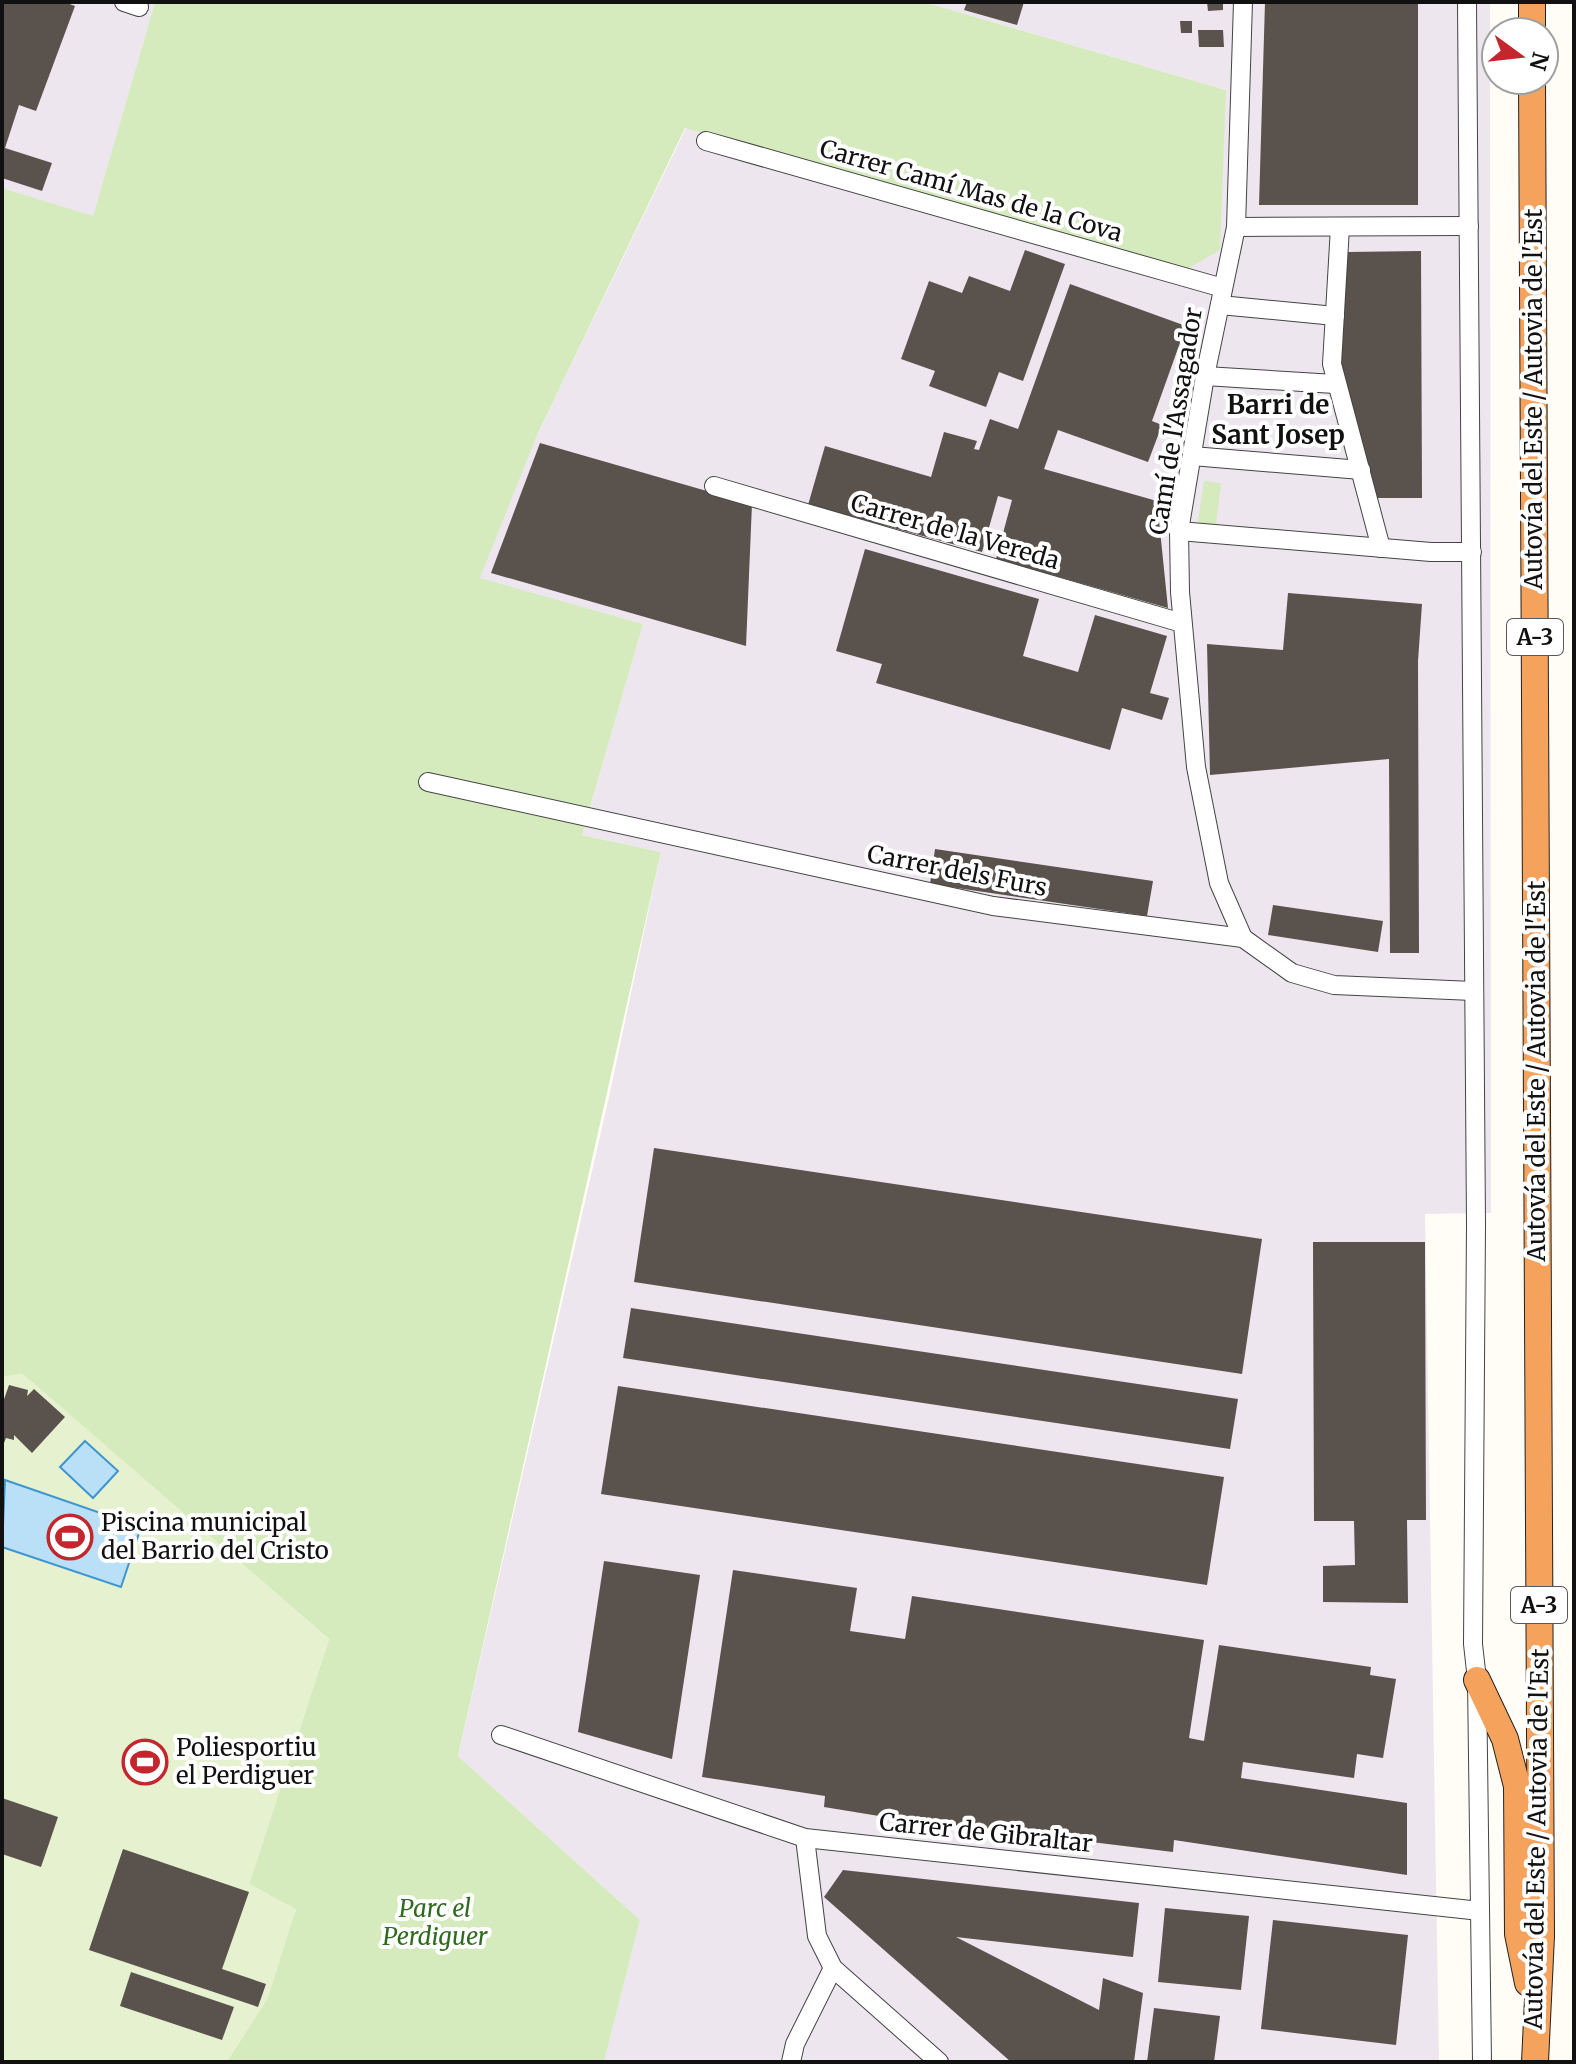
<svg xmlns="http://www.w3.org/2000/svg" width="1576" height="2064" viewBox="0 0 1576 2064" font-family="Merriweather,serif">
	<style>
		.industrial { fill: #eee6ef }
		.green { fill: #d5ebbd }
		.pitch { fill: #e6f2cf }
		.water { fill: #b9e0f7; stroke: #3f96cf; stroke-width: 2 }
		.building { fill: #5a524d }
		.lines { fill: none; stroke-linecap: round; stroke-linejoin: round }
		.minor-casing { stroke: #444; stroke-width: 20 }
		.highway-casing { stroke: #222; stroke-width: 28 }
		.minor { stroke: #fff; stroke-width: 18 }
		.highway { stroke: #f5a25d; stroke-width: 26 }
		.labels { text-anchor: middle; stroke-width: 8; stroke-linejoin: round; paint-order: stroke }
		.shield { fill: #fff; stroke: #585858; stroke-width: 2 }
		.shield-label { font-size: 22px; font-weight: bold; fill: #111 }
		.street-label { font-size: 24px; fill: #111; stroke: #fff }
		.poi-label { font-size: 24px; fill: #111; stroke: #fff; text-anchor: start }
		.park-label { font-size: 24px; font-style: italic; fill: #2f6b1f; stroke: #fff }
		.neighbourhood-label { font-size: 26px; font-weight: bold; fill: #111; stroke: #fff }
	</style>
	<rect width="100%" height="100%" fill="#fffdf5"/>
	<g class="industrial">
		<path d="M2 2H155L93 217 2 188Z"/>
		<path d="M924 2H1490L1491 1213 1425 1214 1439 2062H604L640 1920 458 1756 609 1097 661 852 582 835 643 624 479 579 538 433 686 128 1184 271 1226 90Z"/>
	</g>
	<g class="green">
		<path d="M155 2H924L1226 90 1220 250 1184 271 685 128 538 433 480 578 643 624 582 835 661 852 458 1756 640 1920 604 2062H227L296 1910 249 1884 329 1639 22 1374 2 1377V188L93 216Z"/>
		<path d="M1204 481 1221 483 1216 525H1201L1198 521Z"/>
	</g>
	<path class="pitch" d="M22 1373 329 1639 249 1884 296 1909 268 1998 227 2062H2V1377Z"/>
	<g class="water">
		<path d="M85 1441 118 1471 93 1498 60 1467Z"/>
		<path d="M5 1480 141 1527 121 1587 2 1547Z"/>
	</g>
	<g class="building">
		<path d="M2 2H64L75 6 36 111 19 105 5 148 52 163 42 191 2 178Z"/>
		<path d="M967 2H1024L1017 25 964 10Z"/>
		<path d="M1207 2H1223V10L1208 11Z"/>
		<path d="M1265 2H1418V205H1259Z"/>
		<path d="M1180 21H1192V33H1181Z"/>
		<path d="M1198 30H1223L1224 47H1199Z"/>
		<path d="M1025 250 1065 264 1023 381 999 372 986 407 929 386 935 371 901 359 929 281 962 293 969 276 1010 291Z"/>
		<path d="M1421 251 1422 498H1376L1338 368 1347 252Z"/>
		<path d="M1070 284 1186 326 1152 421 1162 425 1148 462 1058 430 1044 469 1157 501 1168 608 996 559 1012 500 998 496 982 552 808 505 825 446 931 477 944 432 977 441 974 449 979 450 990 419 1018 429Z"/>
		<path d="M540 443 752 504 746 646 491 573Z"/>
		<path d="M865 549 1039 599 1023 656 1078 672 1095 615 1167 636 1150 693 1169 698 1162 720 1122 708 1110 750 876 683 882 664 836 651Z"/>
		<path d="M1288 593 1422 604 1418 661 1419 953H1390L1389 759 1210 775 1207 644 1283 650Z"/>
		<path d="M935 849 1153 881 1147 916 930 884Z"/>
		<path d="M1273 905 1383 921 1378 952 1268 935Z"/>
		<path d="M654 1148 1262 1239 1242 1374 634 1282Z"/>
		<path d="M1313 1242H1425L1426 1520H1407L1408 1603 1323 1602V1566L1355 1565 1354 1521H1314Z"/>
		<path d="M631 1308 1238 1399 1230 1449 623 1358Z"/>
		<path d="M9 1385 28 1390 27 1396 34 1389 65 1417 32 1453 14 1435V1440L6 1438 2 1448V1405Z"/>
		<path d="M618 1386 1224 1477 1207 1585 601 1494Z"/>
		<path d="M604 1561 700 1575 672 1759 578 1732Z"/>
		<path d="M733 1570 857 1588 850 1631 905 1639 912 1596 1204 1640 1189 1738 1204 1741 1219 1645 1371 1667 1370 1675 1396 1679 1383 1758 1357 1754 1354 1778 1243 1762 1241 1778 1407 1803V1875L1174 1840 1173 1852 879 1816 824 1807 825 1796 702 1777Z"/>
		<path d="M2 1798 58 1817 41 1867 2 1854Z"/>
		<path d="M123 1849 249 1892 222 1969 266 1984 258 2007 89 1950Z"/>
		<path d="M843 1870 1139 1903 1133 1957 956 1937 1099 2010 1103 1978 1143 1993 1134 2062H1011L824 1897Z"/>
		<path d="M1165 1908 1249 1916 1241 1990 1158 1982Z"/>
		<path d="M1273 1920 1408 1935 1396 2045 1261 2029Z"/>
		<path d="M131 1972 234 2007 222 2040 120 2006Z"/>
		<path d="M1154 2008 1220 2016 1214 2062H1147Z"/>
	</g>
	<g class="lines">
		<g class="minor-casing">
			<g id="minor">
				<path d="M124 2 139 7"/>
				<path d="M1243 2 1236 227 1205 376 1179 531 1180 592 1196 767 1219 883 1243 938"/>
				<path d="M1467 2 1476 1225 1473 1644 1477 1680 1482 2062"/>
				<path d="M706 141 1223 288"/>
				<path d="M1236 227 1469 226"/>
				<path d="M1340 227 1332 364 1381 548"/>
				<path d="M1220 305 1335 316"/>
				<path d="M1205 376 1335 384"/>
				<path d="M1192 456 1361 470"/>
				<path d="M714 486 1182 623"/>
				<path d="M1179 531 1431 552H1472"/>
				<path d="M428 782 993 906 1243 938 1292 973 1334 985 1473 991"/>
				<path d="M501 1735 805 1838 1480 1911"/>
				<path d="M805 1838 817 1936 833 1968 939 2062"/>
				<path d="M791 2062 795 2044 833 1968"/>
			</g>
		</g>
		<g class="highway-casing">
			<g id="highway">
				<path d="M1532 2V32"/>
				<path d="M1532 80 1541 1936 1535 2062"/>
				<path d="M1477 1680 1505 1739 1517 1786 1518 1934 1528 1983"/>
			</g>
		</g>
		<use href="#minor" class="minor"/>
		<use href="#highway" class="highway"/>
	</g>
	<defs>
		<g id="stadium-ring" transform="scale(2.3)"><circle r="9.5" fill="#fff" stroke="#c4262e" stroke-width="1.5"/><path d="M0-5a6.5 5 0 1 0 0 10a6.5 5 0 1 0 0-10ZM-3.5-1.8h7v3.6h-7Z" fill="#c4262e"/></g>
	</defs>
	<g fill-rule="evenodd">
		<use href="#stadium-ring" x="70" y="1537"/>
		<use href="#stadium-ring" x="145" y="1762"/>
	</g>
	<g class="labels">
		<g class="shield">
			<rect x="1507" y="619" width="56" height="36" rx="6"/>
			<rect x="1511" y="1587" width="56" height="36" rx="6"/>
		</g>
		<g class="shield-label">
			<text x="1535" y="645">A-3</text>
			<text x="1539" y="1613">A-3</text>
		</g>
		<g class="street-label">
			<text transform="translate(971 191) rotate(16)" y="8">Carrer Camí Mas de la Cova</text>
			<text transform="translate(1534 399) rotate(-90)" y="8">Autovía del Este / Autovia de l'Est</text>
			<text transform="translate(1176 421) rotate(-81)" y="8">Camí de l'Assagador</text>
			<text transform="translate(955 532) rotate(16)" y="8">Carrer de la Vereda</text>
			<text transform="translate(957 871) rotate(11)" y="8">Carrer dels Furs</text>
			<text transform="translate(1537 1071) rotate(-90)" y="8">Autovía del Este / Autovia de l'Est</text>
			<text transform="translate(986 1833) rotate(6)" y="8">Carrer de Gibraltar</text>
			<text transform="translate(1537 1839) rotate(-89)" y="8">Autovía del Este / Autovia de l'Est</text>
		</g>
		<g class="poi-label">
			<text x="101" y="1531">Piscina municipal<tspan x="101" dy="28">del Barrio del Cristo</tspan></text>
			<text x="176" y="1756">Poliesportiu<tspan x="176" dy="28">el Perdiguer</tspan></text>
		</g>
		<g class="park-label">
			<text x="435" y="1917">Parc el<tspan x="435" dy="28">Perdiguer</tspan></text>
		</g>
		<g class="neighbourhood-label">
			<text x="1278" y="414">Barri de<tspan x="1278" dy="30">Sant Josep</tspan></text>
		</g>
	</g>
	<rect width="1576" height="2064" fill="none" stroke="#111111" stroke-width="8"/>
	<g transform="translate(1520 56) rotate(105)"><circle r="38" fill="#ffffff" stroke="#a0a0a0" stroke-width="2"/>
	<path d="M0-6L14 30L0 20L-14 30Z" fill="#c4262e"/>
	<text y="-12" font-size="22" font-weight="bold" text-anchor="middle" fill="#111111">N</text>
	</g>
</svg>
